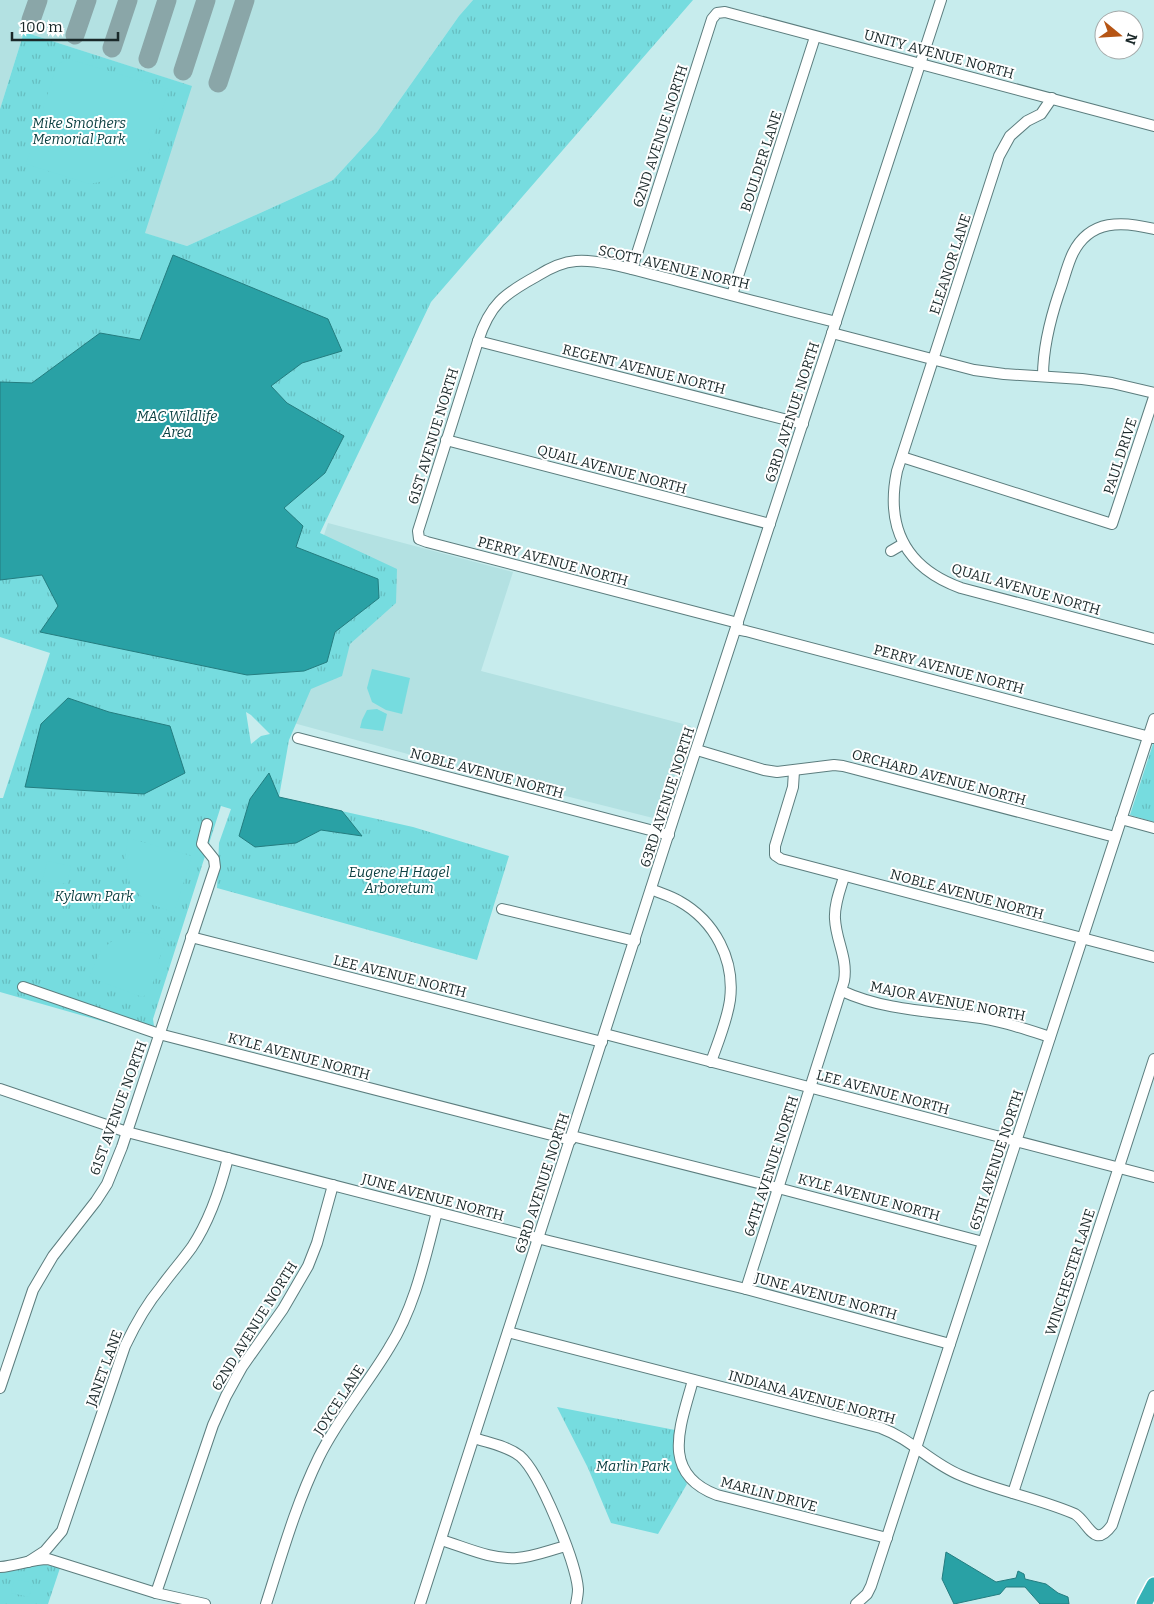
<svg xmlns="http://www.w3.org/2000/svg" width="1154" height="1604" viewBox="0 0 1154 1604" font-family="Bitter,serif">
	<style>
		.built { fill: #b3e1e2 }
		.grass { fill: url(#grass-tufts); fill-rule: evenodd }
		.pitch { fill: #76dcdf }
		.water { fill: #29a1a5; stroke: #247d80 }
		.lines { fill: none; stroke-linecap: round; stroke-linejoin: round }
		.taxiway { stroke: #8aa6a8; stroke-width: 19 }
		.minor-casing { stroke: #5c7d7e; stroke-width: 12 }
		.highway-casing { stroke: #fff; stroke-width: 18 }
		.minor { stroke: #fff; stroke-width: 10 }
		.highway { stroke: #35b1b5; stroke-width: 15 }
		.labels { text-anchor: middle; stroke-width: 4; stroke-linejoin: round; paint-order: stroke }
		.street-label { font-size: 14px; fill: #1a2829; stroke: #fff }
		.park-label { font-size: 14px; font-style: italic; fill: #0d4143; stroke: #fff }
	</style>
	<defs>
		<pattern id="grass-tufts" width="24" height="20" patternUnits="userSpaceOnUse" patternTransform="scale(1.25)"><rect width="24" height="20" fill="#76dcdf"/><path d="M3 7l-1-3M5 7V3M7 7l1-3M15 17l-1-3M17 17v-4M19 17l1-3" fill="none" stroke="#66bdbf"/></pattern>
	</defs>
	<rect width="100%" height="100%" fill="#c7eced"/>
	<g class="built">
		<path d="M0 0H473L459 16 377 132 333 180 187 246 144 233 191 86 24 32 0 109Z"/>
		<path d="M328 523 513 572 481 671 691 726 661 820 522 785 264 715Z"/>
	</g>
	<g class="grass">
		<path d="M473 0H693L431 302 320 533 397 569 396 603 350 644 342 676 311 689 289 740 279 797 413 827 509 856 477 960 217 888 219 843 231 809 221 806 153 1019 154 1026 147 1034 0 992V798H3L50 653 0 637V109L24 32 192 86 145 233 187 246 333 180 377 132 459 16ZM246 712 251 715 270 734 261 736 251 744Z"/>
		<path d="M1153 744H1154V822L1130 815Z"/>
		<path d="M557 1407 675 1430C673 1454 675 1463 687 1484L658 1534 611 1523 588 1468Z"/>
		<path d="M42 1564 60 1568 48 1604H0V1570L12 1571Z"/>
	</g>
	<g class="pitch">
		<path d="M69 59 169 89 148 154 136 166 104 181 90 184 26 164 57 64Z"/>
		<path d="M372 669 410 678 402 714 386 710 372 702 367 688Z"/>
		<path d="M377 709 387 714 383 731 360 728 362 720 367 710Z"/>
		<path d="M128 838 192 856 174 913 146 902 130 884 125 858Z"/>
		<path d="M47 861 71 866 67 884 42 881Z"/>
		<path d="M141 932 165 939 150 993 142 997 89 977 101 950 121 934Z"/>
		<path d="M14 1579 33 1583 29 1597 11 1593Z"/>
	</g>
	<g class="water">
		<path d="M173 255 328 319 342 351 302 363 271 386 287 403 344 436 325 473 284 508 303 526 296 547 378 579 379 598 335 632 327 662 304 671 247 675 40 632 58 606 42 575 0 580V382L32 383 100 333 140 340Z"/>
		<path d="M68 698 109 712 170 726 185 773 144 794 25 787 41 724Z"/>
		<path d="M269 773 279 797 342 811 362 836 321 830 296 843 255 847 239 836 250 799Z"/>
		<path d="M946 1552 996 1582 1016 1578 1018 1571 1024 1574 1025 1579 1046 1584 1058 1593 1068 1597 1069 1604H1040L1025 1587H1006L1000 1594 954 1604 942 1579Z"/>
	</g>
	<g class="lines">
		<g class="taxiway">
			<path d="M31 20 38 0"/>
			<path d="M75 35 87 0"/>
			<path d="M112 48 128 0"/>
			<path d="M148 59 167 0"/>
			<path d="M183 71 206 0"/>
			<path d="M218 83 245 0"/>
		</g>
		<g class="minor-casing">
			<g id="minor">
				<path d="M1052 98 1041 114 1027 121 1010 136 999 156 897 471C885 528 906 568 961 588L1154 639"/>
				<path d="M632 269 712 19 717 13 725 12 1154 126"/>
				<path d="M732 295 815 37"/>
				<path d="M832 333 974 370 1004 374 1082 379 1112 383 1154 393"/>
				<path d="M478 341 803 424"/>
				<path d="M1043 376C1043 347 1050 320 1059 293 1064 280 1067 265 1073 253 1090 219 1123 221 1154 229"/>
				<path d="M446 440 770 524"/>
				<path d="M902 457 1112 524 1154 397"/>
				<path d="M891 551 903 544"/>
				<path d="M738 623 427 542 419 539 418 531 478 341C490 304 504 294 537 276 548 269 563 262 576 261 600 259 638 271 662 277 720 292 778 308 836 322"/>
				<path d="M736 629 746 631 1153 738"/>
				<path d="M298 738 669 835"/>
				<path d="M697 750 764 770 777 772 834 765 843 766 1115 837"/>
				<path d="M794 771 793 787 775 846V855L781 859 1154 957"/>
				<path d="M1121 819 1154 828"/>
				<path d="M651 889C660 893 671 896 679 901 715 921 735 960 730 1000 727 1021 718 1042 711 1062"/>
				<path d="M502 909 635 941"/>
				<path d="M191 937 602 1042"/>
				<path d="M23 987 159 1034 571 1140"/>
				<path d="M842 991C883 1010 928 1011 973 1017 999 1020 1025 1029 1050 1037"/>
				<path d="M605 1034 1154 1177"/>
				<path d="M0 1089 127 1132 549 1241 746 1289 950 1344"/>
				<path d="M572 1136 778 1188 983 1242"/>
				<path d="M746 1289 844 981C848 958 836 941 835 919 834 905 840 890 844 877"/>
				<path d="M508 1332 881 1428C911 1439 931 1463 960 1475 997 1491 1038 1498 1075 1514 1089 1523 1094 1550 1112 1525L1154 1396"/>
				<path d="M693 1380C681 1425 659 1473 717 1495L887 1538"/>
				<path d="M0 1388 33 1290 53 1256 96 1201 107 1184 122 1147 215 867 214 859 202 844 207 824"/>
				<path d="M474 1438C489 1443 507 1446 520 1456 540 1473 576 1562 578 1589 578 1594 577 1599 576 1604"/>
				<path d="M1013 1493 1154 1059"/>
				<path d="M441 1540C465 1547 491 1560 517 1558 533 1557 550 1550 566 1546"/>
				<path d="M28 1562 45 1551 62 1531 125 1346C135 1325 146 1305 161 1287 171 1273 182 1261 192 1247 210 1220 220 1190 228 1158"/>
				<path d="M0 1567C16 1566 32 1559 48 1559L156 1593 205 1604"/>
				<path d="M156 1593 213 1425 226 1396 242 1367 283 1309 308 1266 317 1243 333 1185"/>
				<path d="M266 1604C282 1554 296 1504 319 1457 338 1418 367 1385 389 1348 415 1307 425 1258 437 1212"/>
				<path d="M420 1604 673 820 941 0"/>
				<path d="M856 1604 867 1594 871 1586 1154 719"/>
			</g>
		</g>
		<g class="highway-casing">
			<path id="highway" d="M1144 1604 1154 1585"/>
		</g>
		<use href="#minor" class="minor"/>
		<use href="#highway" class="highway"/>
	</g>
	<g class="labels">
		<g class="street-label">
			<text transform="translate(939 54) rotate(15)" y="5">UNITY AVENUE NORTH</text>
			<text transform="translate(660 136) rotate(-72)" y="5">62ND AVENUE NORTH</text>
			<text transform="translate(761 161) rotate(-72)" y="5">BOULDER LANE</text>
			<text transform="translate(950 264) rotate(-72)" y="5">ELEANOR LANE</text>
			<text transform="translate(674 267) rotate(13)" y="5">SCOTT AVENUE NORTH</text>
			<text transform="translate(644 369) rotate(14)" y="5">REGENT AVENUE NORTH</text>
			<text transform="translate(792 412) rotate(-72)" y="5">63RD AVENUE NORTH</text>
			<text transform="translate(433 436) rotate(-73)" y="5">61ST AVENUE NORTH</text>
			<text transform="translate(1120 456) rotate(-72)" y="5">PAUL DRIVE</text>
			<text transform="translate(612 469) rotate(15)" y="5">QUAIL AVENUE NORTH</text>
			<text transform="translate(553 561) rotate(15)" y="5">PERRY AVENUE NORTH</text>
			<text transform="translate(1026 589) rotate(16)" y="5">QUAIL AVENUE NORTH</text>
			<text transform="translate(949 669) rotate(15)" y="5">PERRY AVENUE NORTH</text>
			<text transform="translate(487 773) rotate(15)" y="5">NOBLE AVENUE NORTH</text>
			<text transform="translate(939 777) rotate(15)" y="5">ORCHARD AVENUE NORTH</text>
			<text transform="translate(667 797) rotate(-72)" y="5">63RD AVENUE NORTH</text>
			<text transform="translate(967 894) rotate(15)" y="5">NOBLE AVENUE NORTH</text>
			<text transform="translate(400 976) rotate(14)" y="5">LEE AVENUE NORTH</text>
			<text transform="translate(948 1001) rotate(11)" y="5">MAJOR AVENUE NORTH</text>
			<text transform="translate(299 1056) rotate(15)" y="5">KYLE AVENUE NORTH</text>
			<text transform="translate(883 1092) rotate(15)" y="5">LEE AVENUE NORTH</text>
			<text transform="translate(118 1108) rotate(-70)" y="5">61ST AVENUE NORTH</text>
			<text transform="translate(996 1160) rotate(-72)" y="5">65TH AVENUE NORTH</text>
			<text transform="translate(771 1166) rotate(-72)" y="5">64TH AVENUE NORTH</text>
			<text transform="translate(542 1183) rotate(-72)" y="5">63RD AVENUE NORTH</text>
			<text transform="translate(433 1197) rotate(15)" y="5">JUNE AVENUE NORTH</text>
			<text transform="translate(869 1197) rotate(15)" y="5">KYLE AVENUE NORTH</text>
			<text transform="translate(1070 1272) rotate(-72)" y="5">WINCHESTER LANE</text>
			<text transform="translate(826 1296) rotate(15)" y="5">JUNE AVENUE NORTH</text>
			<text transform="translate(254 1326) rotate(-58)" y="5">62ND AVENUE NORTH</text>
			<text transform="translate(104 1368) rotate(-70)" y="5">JANET LANE</text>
			<text transform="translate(812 1397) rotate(15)" y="5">INDIANA AVENUE NORTH</text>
			<text transform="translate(339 1400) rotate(-57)" y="5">JOYCE LANE</text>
			<text transform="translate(769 1494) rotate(15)" y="5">MARLIN DRIVE</text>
		</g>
		<g class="park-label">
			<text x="79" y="128">Mike Smothers<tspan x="79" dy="16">Memorial Park</tspan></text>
			<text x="177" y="421">MAC Wildlife<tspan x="177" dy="16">Area</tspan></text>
			<text x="399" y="877">Eugene H Hagel<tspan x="399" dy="16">Arboretum</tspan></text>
			<text x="94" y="901">Kylawn Park</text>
			<text x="633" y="1471">Marlin Park</text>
		</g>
	</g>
	<g transform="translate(1119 35) rotate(108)"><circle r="24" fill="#ffffff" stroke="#a3a9a9"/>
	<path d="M0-4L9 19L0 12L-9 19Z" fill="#b65514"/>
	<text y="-8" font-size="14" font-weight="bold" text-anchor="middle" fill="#1a2829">N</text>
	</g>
	<path d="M12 32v8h106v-8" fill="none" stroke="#1a2829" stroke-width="2.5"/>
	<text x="20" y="32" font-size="15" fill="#1a2829" stroke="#ffffff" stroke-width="4" paint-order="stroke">100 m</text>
</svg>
